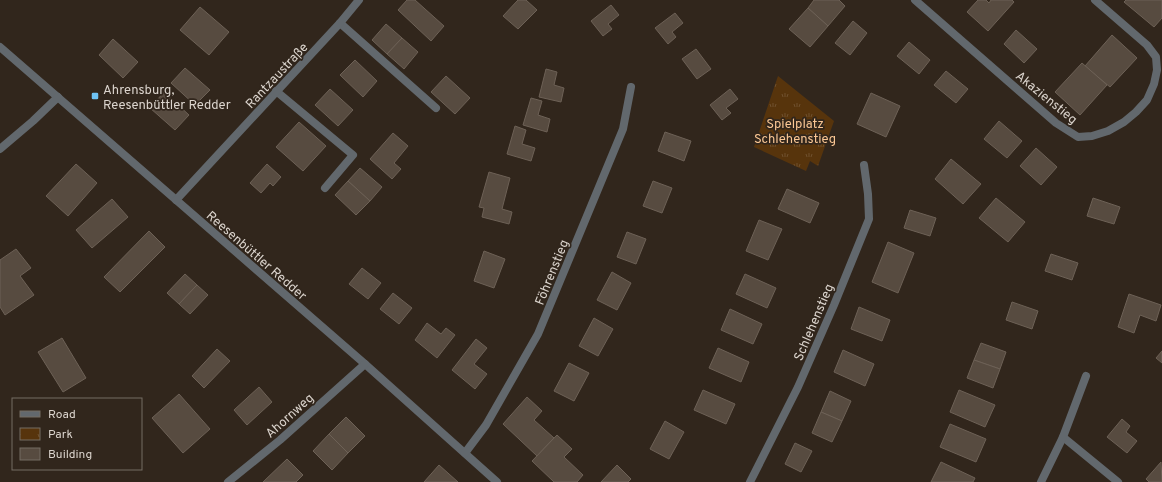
<svg xmlns="http://www.w3.org/2000/svg" width="1162" height="482" viewBox="0 0 1162 482" font-family="Overpass,sans-serif">
	<style>
		.park { fill: url(#park-tufts) }
		.building { fill: #574b40; stroke: #6d6156 }
		.lines { fill: none; stroke-linecap: round; stroke-linejoin: round }
		.lane { stroke: #62686d; stroke-width: 8 }
		.street { stroke: #62686d; stroke-width: 8 }
		.poi-dot { fill: #6ec2f3; stroke: #31261c; stroke-width: 1.5 }
		.labels { text-anchor: middle; stroke-width: 3.5; stroke-linejoin: round; paint-order: stroke }
		.street-label { font-size: 13px; fill: #dbd4cd; stroke: #31261c }
		.poi-label { font-size: 13px; fill: #dbd4cd; stroke: #31261c; text-anchor: start }
		.park-label { font-size: 13px; fill: #fbc794; stroke: #31261c }
	</style>
	<defs>
		<pattern id="park-tufts" width="24" height="20" patternUnits="userSpaceOnUse"><rect width="24" height="20" fill="#57340c"/><path d="M3 7l-1-3M5 7V3M7 7l1-3M15 17l-1-3M17 17v-4M19 17l1-3" fill="none" stroke="#6f502e"/></pattern>
	</defs>
	<rect width="100%" height="100%" fill="#31261c"/>
	<path class="park" d="M778 76 834 121 818 166 810 161 806 171 754 147Z"/>
	<g class="building">
		<path d="M407 0H415L444 26 431 41 398 10Z"/>
		<path d="M518 0H526L537 10 518 29 503 16Z"/>
		<path d="M814 0H839L845 6 828 26 808 8Z"/>
		<path d="M978 0H986L989 3 991 0H1012L1014 2 988 31 967 12Z"/>
		<path d="M1126 0H1162V18L1154 27 1124 2Z"/>
		<path d="M611 5 619 15 608 24 612 29 603 36 591 21Z"/>
		<path d="M200 7 229 32 209 55 180 30Z"/>
		<path d="M808 8 828 26 810 47 789 29Z"/>
		<path d="M675 13 683 23 672 32 676 37 668 44 655 28Z"/>
		<path d="M853 21 867 33 850 55 835 43Z"/>
		<path d="M386 24 402 38 387 54 372 40Z"/>
		<path d="M1016 30 1037 49 1024 63 1004 44Z"/>
		<path d="M1112 35 1137 58 1110 87 1085 66Z"/>
		<path d="M402 38 418 52 404 69 387 54Z"/>
		<path d="M113 39 138 62 123 78 99 55Z"/>
		<path d="M909 42 930 60 919 74 897 56Z"/>
		<path d="M696 49 711 69 697 79 682 59Z"/>
		<path d="M355 60 377 81 363 97 340 75Z"/>
		<path d="M1082 63 1107 85 1080 115 1055 92Z"/>
		<path d="M185 68 210 90 195 105 171 83Z"/>
		<path d="M546 69 557 72 554 85 564 88 561 102 539 97Z"/>
		<path d="M946 71 968 89 956 103 934 85Z"/>
		<path d="M446 76 470 98 455 114 431 92Z"/>
		<path d="M330 89 353 110 338 126 315 105Z"/>
		<path d="M730 89 738 99 726 108 731 113 722 120 710 105Z"/>
		<path d="M164 92 189 115 175 130 150 108Z"/>
		<path d="M871 93 900 106 886 137 857 124Z"/>
		<path d="M531 98 542 101 538 115 550 119 547 132 523 125Z"/>
		<path d="M999 121 1022 141 1007 158 984 139Z"/>
		<path d="M299 122 326 146 303 171 276 147Z"/>
		<path d="M515 126 526 130 522 144 535 148 531 161 507 154Z"/>
		<path d="M665 132 691 141 684 161 658 151Z"/>
		<path d="M393 133 408 146 394 163 401 169 392 179 370 159Z"/>
		<path d="M1036 148 1057 167 1041 185 1020 166Z"/>
		<path d="M951 159 981 184 963 204 935 179Z"/>
		<path d="M76 164 97 183 68 216 46 196Z"/>
		<path d="M267 164 281 177 273 186 270 183 261 193 250 183Z"/>
		<path d="M360 168 382 187 370 201 348 181Z"/>
		<path d="M489 172 510 178 502 209 512 212 509 224 482 217 484 208 479 207Z"/>
		<path d="M348 181 370 201 356 215 335 195Z"/>
		<path d="M653 181 672 188 662 213 643 206Z"/>
		<path d="M787 189 819 203 810 223 778 209Z"/>
		<path d="M996 198 1025 222 1008 242 979 218Z"/>
		<path d="M1093 198 1120 207 1114 224 1087 216Z"/>
		<path d="M112 199 128 217 92 248 76 230Z"/>
		<path d="M910 210 936 218 930 236 904 228Z"/>
		<path d="M759 220 782 229 768 260 746 251Z"/>
		<path d="M149 231 165 247 120 292 104 277Z"/>
		<path d="M627 232 646 239 636 264 617 257Z"/>
		<path d="M888 242 914 253 898 293 872 282Z"/>
		<path d="M16 249 31 268 20 276 34 295 5 315 0 307V260Z"/>
		<path d="M484 251 505 259 494 288 474 281Z"/>
		<path d="M1051 254 1078 263 1072 280 1045 271Z"/>
		<path d="M362 268 381 283 368 299 349 284Z"/>
		<path d="M612 272 631 283 617 310 597 300Z"/>
		<path d="M185 274 197 285 179 304 167 293Z"/>
		<path d="M745 274 776 288 767 308 736 294Z"/>
		<path d="M197 285 208 295 190 314 179 304Z"/>
		<path d="M393 293 412 308 399 324 380 309Z"/>
		<path d="M1129 294 1161 305 1156 321 1140 315 1134 333 1118 327Z"/>
		<path d="M1012 302 1038 311 1032 329 1006 320Z"/>
		<path d="M859 307 890 320 882 341 851 329Z"/>
		<path d="M730 309 762 324 753 344 721 330Z"/>
		<path d="M594 318 613 329 598 356 579 346Z"/>
		<path d="M427 323 441 334 446 328 455 335 437 358 415 340Z"/>
		<path d="M62 338 86 378 63 392 38 352Z"/>
		<path d="M476 339 487 348 474 364 487 374 475 389 452 370Z"/>
		<path d="M981 343 1006 352 1000 369 974 360Z"/>
		<path d="M718 348 749 362 741 382 709 368Z"/>
		<path d="M217 349 230 361 204 388 192 376Z"/>
		<path d="M843 350 874 364 865 386 834 372Z"/>
		<path d="M1162 351V363L1156 358Z"/>
		<path d="M974 360 1000 369 993 388 967 378Z"/>
		<path d="M569 363 589 373 574 401 554 391Z"/>
		<path d="M259 387 272 402 247 425 234 410Z"/>
		<path d="M703 390 735 404 726 424 694 410Z"/>
		<path d="M959 390 995 405 985 427 950 412Z"/>
		<path d="M830 391 851 401 842 421 821 412Z"/>
		<path d="M179 394 210 429 183 453 152 418Z"/>
		<path d="M527 397 542 411 534 420 554 438 537 456 503 424Z"/>
		<path d="M821 412 842 421 832 442 812 433Z"/>
		<path d="M346 417 365 436 348 453 329 434Z"/>
		<path d="M1122 419 1130 426 1126 432 1137 441 1127 453 1107 437Z"/>
		<path d="M665 421 684 432 669 459 650 449Z"/>
		<path d="M950 424 986 439 976 462 940 447Z"/>
		<path d="M329 434 348 453 332 470 313 451Z"/>
		<path d="M557 435 572 449 564 457 583 475 577 482H554L532 461Z"/>
		<path d="M795 443 812 451 801 472 785 464Z"/>
		<path d="M287 459 303 475 296 482H263Z"/>
		<path d="M941 462 975 478 973 482H931Z"/>
		<path d="M1161 462 1162 482H1149L1146 479Z"/>
		<path d="M439 465 458 482H424Z"/>
		<path d="M617 465 631 479 628 482H601Z"/>
	</g>
	<g class="lines">
		<g class="lane">
			<path d="M340 23 436 108"/>
			<path d="M276 91 353 155 325 188"/>
		</g>
		<g class="street">
			<path d="M915 0 1056 123 1078 137 1092 136 1108 131 1124 122 1136 112 1147 100 1154 84 1157 70 1156 57 1147 45 1095 0"/>
			<path d="M0 47 365 364 497 482"/>
			<path d="M0 149 33 121 58 97"/>
			<path d="M176 200 340 23 359 0"/>
			<path d="M1063 437 1118 482"/>
			<path d="M465 453 486 425 538 334 623 129 631 87"/>
			<path d="M228 482 280 440 365 364"/>
			<path d="M750 482 798 387 834 305 869 219 868 194 864 165"/>
			<path d="M1041 482 1063 437 1086 376"/>
		</g>
	</g>
	<rect class="poi-dot" x="91" y="92" width="8" height="8" rx="2"/>
	<g class="labels">
		<g class="street-label">
			<text transform="translate(276 75) rotate(-47)" y="5">Rantzaustraße</text>
			<text transform="translate(1047 97) rotate(39)" y="5">Akazienstieg</text>
			<text transform="translate(257 255) rotate(41)" y="5">Reesenbüttler Redder</text>
			<text transform="translate(551 272) rotate(-68)" y="5">Föhrenstieg</text>
			<text transform="translate(813 322) rotate(-67)" y="5">Schlehenstieg</text>
			<text transform="translate(289 415) rotate(-42)" y="5">Ahornweg</text>
		</g>
		<g class="poi-label">
			<text x="103" y="94">Ahrensburg,<tspan x="103" dy="15">Reesenbüttler Redder</tspan></text>
		</g>
		<g class="park-label">
			<text x="795" y="128">Spielplatz<tspan x="795" dy="15">Schlehenstieg</tspan></text>
		</g>
	</g>
	<rect x="12" y="398" width="130" height="72" fill="#31261c" stroke="#756c63"/>
	<rect x="20" y="411" width="20" height="6" fill="#62686d" stroke="#756c63"/>
	<text x="48" y="418" font-size="12" fill="#dbd4cd">Road</text>
	<rect x="20" y="428" width="20" height="12" fill="url(#park-tufts)" stroke="#756c63"/>
	<text x="48" y="438" font-size="12" fill="#dbd4cd">Park</text>
	<rect x="20" y="448" width="20" height="12" fill="#574b40" stroke="#756c63"/>
	<text x="48" y="458" font-size="12" fill="#dbd4cd">Building</text>
</svg>
